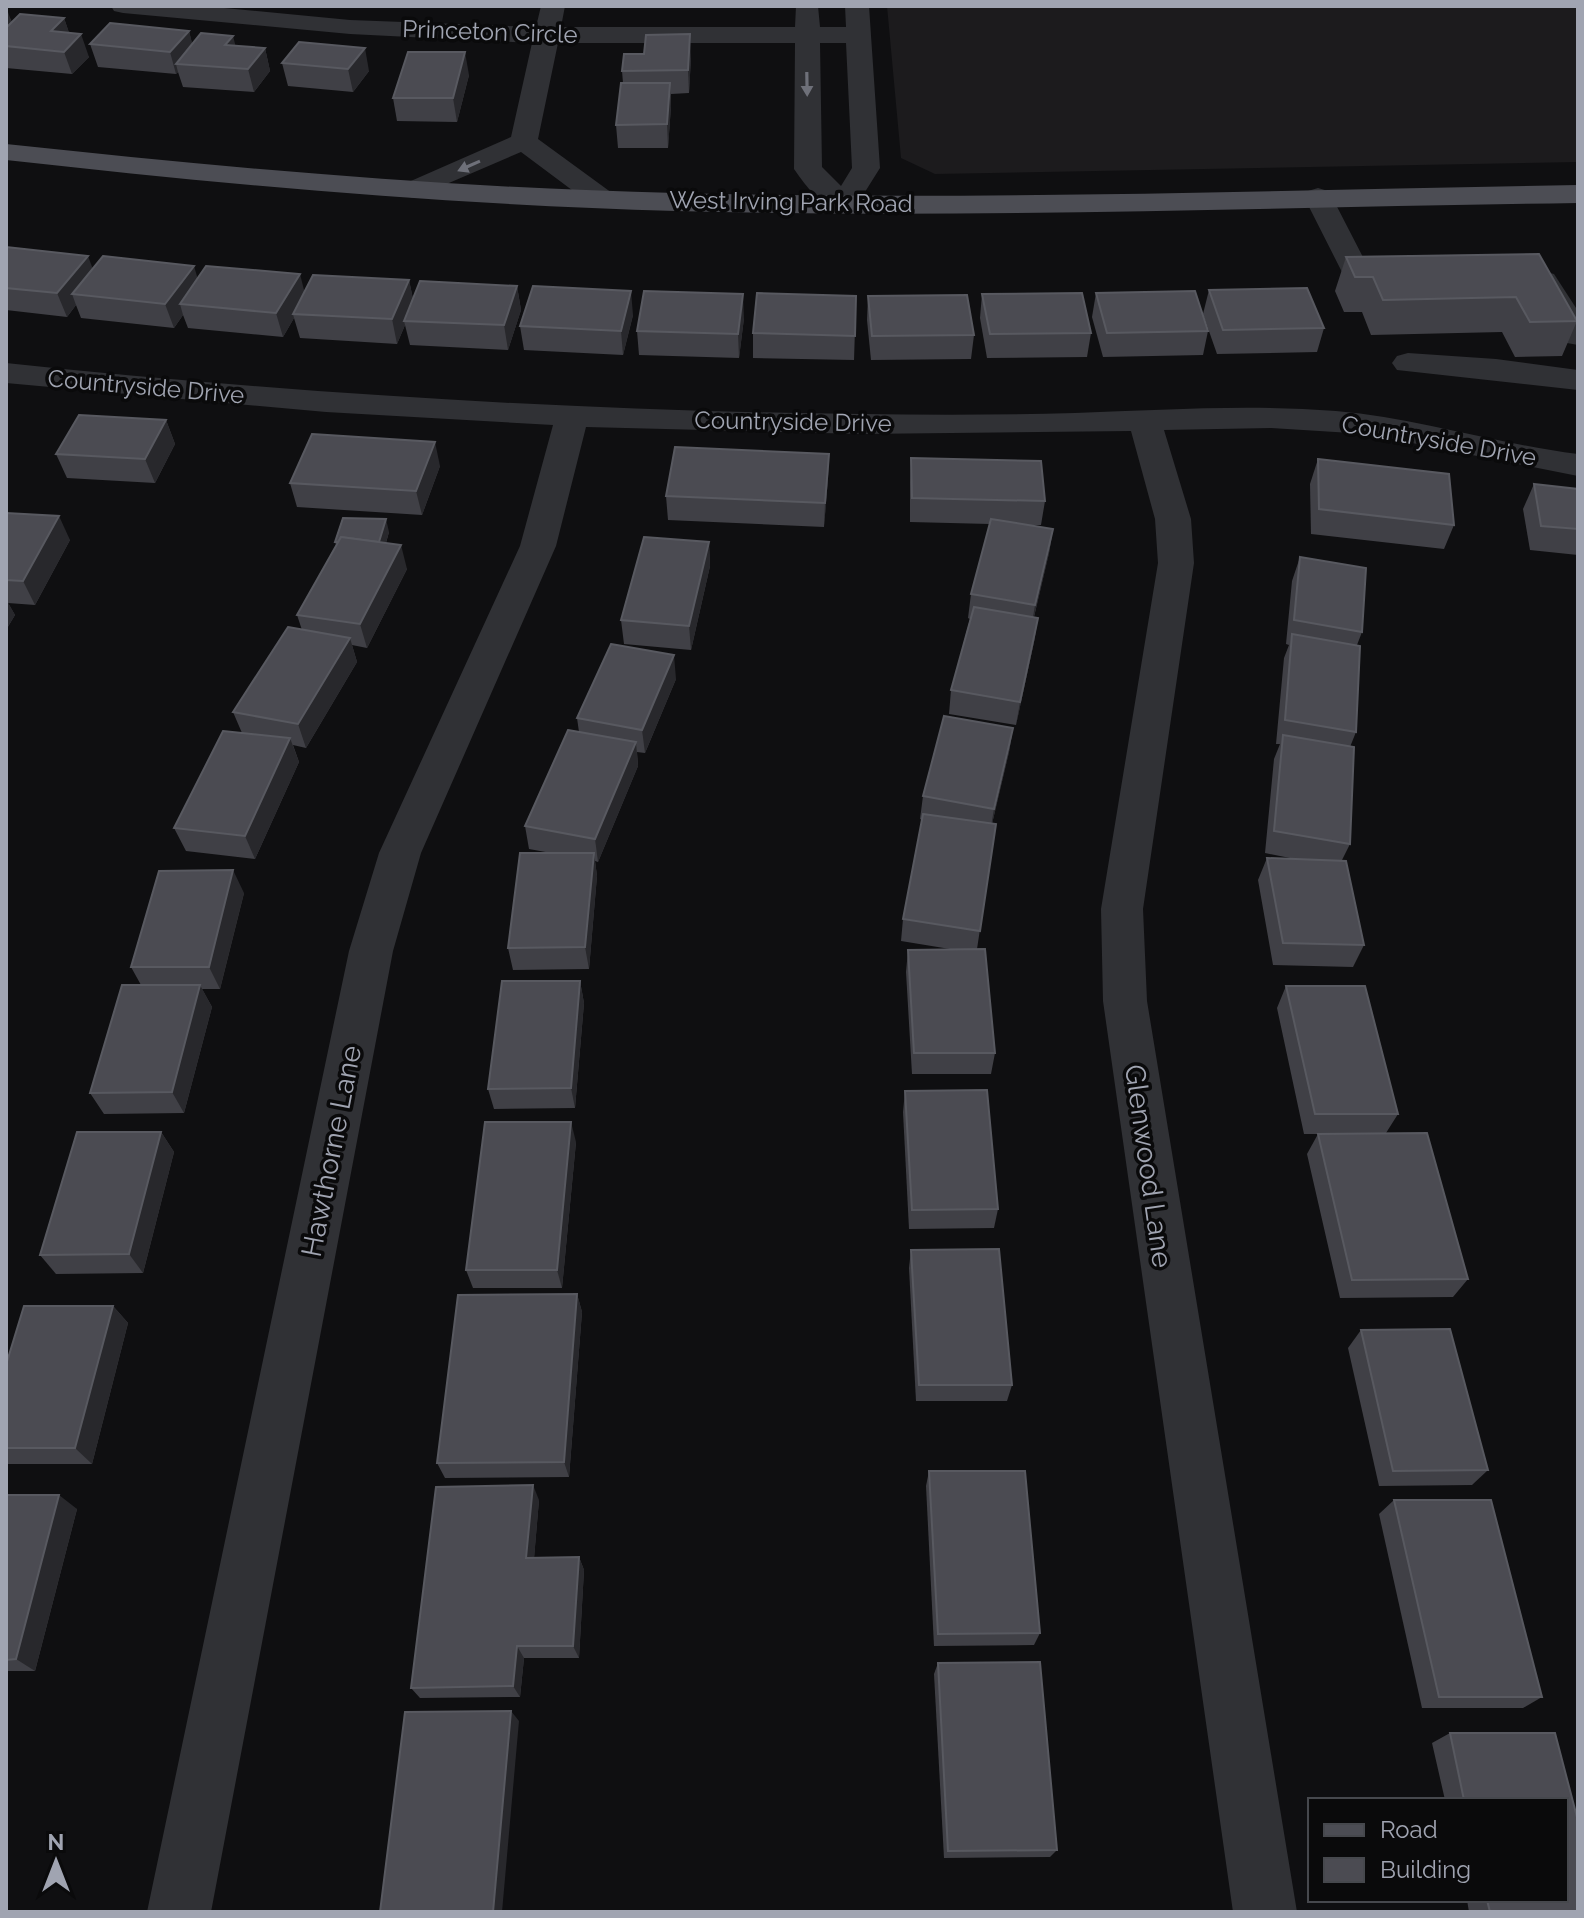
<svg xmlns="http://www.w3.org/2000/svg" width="1584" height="1918" viewBox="0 0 1584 1918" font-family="Raleway,sans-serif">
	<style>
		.built { fill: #1c1b1d }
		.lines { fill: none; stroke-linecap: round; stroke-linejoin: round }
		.minor { fill: #303135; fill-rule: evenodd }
		.major { fill: #4c4d54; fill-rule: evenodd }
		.wall { fill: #404046 }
		.shaded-wall { fill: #28282c }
		.building { fill: #4b4b52; stroke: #585960; stroke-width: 2 }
		.oneway { fill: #6e7079 }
		.labels { text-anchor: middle; stroke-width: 7; stroke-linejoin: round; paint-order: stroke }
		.far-street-label { font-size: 24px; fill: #a0a4b1; stroke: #0a0a0b }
		.street-label { font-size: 28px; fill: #a0a4b1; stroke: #0a0a0b }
	</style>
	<rect width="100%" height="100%" fill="#0f0f11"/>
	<path class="built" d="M887 6H1578V162L935 174 901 158Z"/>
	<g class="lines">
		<g class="minor">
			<path d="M111 6H203L350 20 536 27 541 6H565L561 27H795L796 6H818L820 27H846L845 6H869L880 168 853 211C829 217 807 188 794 169L795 43H558L538 139 612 193 616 199 612 205 602 208 592 205 521 152 414 198 404 196 400 190 404 184 511 137 532 43 350 34 123 13 114 11ZM820 43H846L852 168 841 186 822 167Z"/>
			<path d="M1318 188 1328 191 1332 197 1366 263 1409 265 1413 271 1409 277 1356 281 1345 278 1304 197 1308 191Z"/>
			<path d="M1543 271 1554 274 1578 311V345L1567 343 1528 280 1532 274Z"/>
			<path d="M1408 353 1496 359 1578 370V390L1397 370 1392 363 1397 356Z"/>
			<path d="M6 363C290 393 575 411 861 414 932 415 1003 415 1075 413 1162 410 1249 404 1336 411 1418 418 1497 444 1578 454V476L1367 434 1271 428 1164 430 1191 519 1194 563 1143 909 1147 1001 1297 1912H1233L1103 1001 1101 909 1158 563 1155 519 1131 431 861 434 586 427 556 546 421 853 393 951 211 1912H147L349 951 379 853 520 546 553 425 326 412 6 383Z"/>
		</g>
		<path class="major" d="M6 144C229 168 452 188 676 193 977 201 1278 190 1578 185V203C1278 207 977 219 676 211 452 205 229 185 6 160Z"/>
	</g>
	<g class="wall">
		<path d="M6 11 12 22 64 18 69 33 89 57 72 74 6 68Z"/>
		<path d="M189 31 192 44 265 48 270 71 254 92 183 87 178 72 176 74 98 67 90 44Z"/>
		<path d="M691 57 689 93 671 94V106L668 148H618L616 125 623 83 622 71Z"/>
		<path d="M282 63 369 71 353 92 288 86Z"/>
		<path d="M469 75 457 122 397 121 393 98Z"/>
		<path d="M6 247 93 268 198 278 304 292 409 280 413 299 517 286 521 310 508 350 410 345 405 325 397 344 300 338 294 318 283 337 188 328 183 315 174 328 81 318 76 305 67 317 6 310Z"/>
		<path d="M1539 254 1577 321 1562 356 1515 357 1502 332 1371 335 1362 312H1344L1335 291 1346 257Z"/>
		<path d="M1209 290 1324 328 1317 352 1217 354 1203 314Z"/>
		<path d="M1096 293 1208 331 1203 355 1103 357 1092 317Z"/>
		<path d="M982 294 1091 333 1087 357 987 358 980 318Z"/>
		<path d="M856 296 854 360 753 358V333Z"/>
		<path d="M868 296 974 335 971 359 871 360 867 320Z"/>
		<path d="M633 315 623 355 524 350 520 326Z"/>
		<path d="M744 318 739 358 639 355 637 331Z"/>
		<path d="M166 420 175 444 155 483 67 478 56 454Z"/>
		<path d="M829 454 828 478 824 527 668 520 666 496Z"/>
		<path d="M911 458 1045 501 1041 525H1028L1053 529 1049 553 1034 617 1038 618 1034 642 1016 725 949 714 951 690 970 619 968 618 971 594 990 524 910 522V482Z"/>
		<path d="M1318 459 1454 525 1444 549 1311 534 1310 484Z"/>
		<path d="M440 466 422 515 297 507 290 483Z"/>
		<path d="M1534 484 1578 489V555L1530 550 1523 509Z"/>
		<path d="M6 513 70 540 35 605 8 603 15 615 6 630Z"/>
		<path d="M389 532 386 543 407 569 367 648 352 645 357 662 306 748 293 745 299 762 255 859 186 851 174 828 242 733 233 712 302 630 297 615 336 545 335 542Z"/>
		<path d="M709 542 710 566 691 650 624 644 621 620Z"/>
		<path d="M1300 557 1362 632 1357 645 1356 732 1350 747V844L1342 860 1364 945 1353 967 1273 965 1258 880 1267 858 1295 859 1265 853 1274 759 1280 744H1276L1284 658 1289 645 1286 644 1292 581Z"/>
		<path d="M676 679 645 753 637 752 638 766 598 862 595 861 597 876 589 969 513 970 508 948 551 853 529 849 525 826 579 732 577 718Z"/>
		<path d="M1013 728 1009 752 992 824H996L977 949 995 1053 991 1074H912L906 972 908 950H956L901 941 903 919 922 820 920 819 923 796Z"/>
		<path d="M244 893 220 989H202L212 1007 184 1113 104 1114 90 1093 141 985 131 967Z"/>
		<path d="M580 981 584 1003 575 1108 494 1109 488 1089Z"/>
		<path d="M1286 986 1398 1114 1386 1133 1468 1279 1453 1297 1340 1298 1307 1154 1318 1134H1323H1304L1277 1008Z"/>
		<path d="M905 1091 998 1209 994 1228 909 1229 903 1112Z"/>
		<path d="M161 1132 174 1152 143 1273 56 1274 40 1255Z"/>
		<path d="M576 1142 562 1288H473L466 1270Z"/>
		<path d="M911 1250 1012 1385 1007 1401H916L909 1268Z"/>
		<path d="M577 1294 582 1312 569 1477 445 1478 437 1463Z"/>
		<path d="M113 1306 128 1323 92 1464H6V1365Z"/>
		<path d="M1361 1330 1488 1470 1472 1485 1379 1486 1348 1348Z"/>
		<path d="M929 1471 1040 1633 1034 1645 934 1646 926 1486Z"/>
		<path d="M6 1495 77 1509 35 1671H6Z"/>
		<path d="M539 1500 534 1558 579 1557 584 1570 579 1658H524L520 1697 420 1698 411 1688Z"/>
		<path d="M1394 1500 1542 1697 1523 1708H1422L1379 1514Z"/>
		<path d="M938 1663 1057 1850 1050 1857 944 1858 934 1674Z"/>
		<path d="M1450 1733H1555L1578 1821V1912H1469L1467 1900H1566V1800H1445L1432 1743Z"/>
	</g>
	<g class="shaded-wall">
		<path d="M8 12 16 34 6 44V13Z"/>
		<path d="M64 18 72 41 51 31Z"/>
		<path d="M189 31 195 54 176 64 178 72 176 74 170 52Z"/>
		<path d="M81 34 89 57 72 74 64 52Z"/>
		<path d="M690 34 691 57 689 93 688 70Z"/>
		<path d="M233 36 239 59 225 45Z"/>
		<path d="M265 48 270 71 254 92 248 69Z"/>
		<path d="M365 48 369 71 353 92 348 69Z"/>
		<path d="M465 52 469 75 457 122 453 98Z"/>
		<path d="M670 83 671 106 668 148 667 124Z"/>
		<path d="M88 256 97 280 72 294 76 305 67 317 57 293Z"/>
		<path d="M194 266 201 290 180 304 183 315 174 328 165 304Z"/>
		<path d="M300 274 306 298 293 314 294 318 283 337 276 313Z"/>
		<path d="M409 280 414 304 404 321 405 325 397 344 392 319Z"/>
		<path d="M517 286 521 310 508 350 504 325Z"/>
		<path d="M631 291 633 315 623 355 621 331Z"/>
		<path d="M743 294 744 318 739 358 738 334Z"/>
		<path d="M166 420 175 444 155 483 145 459Z"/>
		<path d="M435 442 440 466 422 515 416 491Z"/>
		<path d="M829 454 828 478 824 527 825 503Z"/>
		<path d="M59 516 70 540 35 605 23 581Z"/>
		<path d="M386 519 389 532 382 556 378 543Z"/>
		<path d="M1053 529 1049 553 1031 629 1035 605Z"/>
		<path d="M709 542 710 566 691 650 689 626Z"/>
		<path d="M401 545 407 569 367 648 360 624Z"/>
		<path d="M6 599 15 615 6 630Z"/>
		<path d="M1038 618 1034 642 1016 725 1020 702Z"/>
		<path d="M350 638 357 662 306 748 298 724Z"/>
		<path d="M674 655 676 679 645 753 642 730Z"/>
		<path d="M1013 728 1009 752 990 832 994 809Z"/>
		<path d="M290 738 299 762 255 859 245 836Z"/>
		<path d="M636 742 638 766 598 862 595 839Z"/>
		<path d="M594 853 597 876 589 969 585 947Z"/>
		<path d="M233 870 244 893 220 989 209 967Z"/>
		<path d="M580 981 584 1003 575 1108 571 1088Z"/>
		<path d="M200 985 212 1007 184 1113 172 1092Z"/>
		<path d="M571 1122 576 1142 562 1288 557 1270Z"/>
		<path d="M161 1132 174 1152 143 1273 129 1254Z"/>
		<path d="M577 1294 582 1312 569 1477 564 1462Z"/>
		<path d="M113 1306 128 1323 92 1464 75 1448Z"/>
		<path d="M533 1485 539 1500 533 1571 526 1558Z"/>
		<path d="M59 1495 77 1509 35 1671 16 1659Z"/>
		<path d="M579 1557 584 1570 579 1658 573 1646Z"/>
		<path d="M517 1646 524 1658 520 1697 513 1686Z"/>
		<path d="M511 1711 519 1721 502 1912H493Z"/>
	</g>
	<g class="building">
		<path d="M20 14 64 18 51 31 81 34 64 52 6 46V28Z"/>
		<path d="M110 23 189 31 170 52 90 44Z"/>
		<path d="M201 33 233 36 225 45 265 48 248 69 176 64Z"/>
		<path d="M690 34 688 70 622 71 624 54H644L646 35Z"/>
		<path d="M299 42 365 48 348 69 282 63Z"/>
		<path d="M408 52H465L453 98H393Z"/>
		<path d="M621 83H670L667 124 616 125Z"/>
		<path d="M6 247 88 256 57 293 6 288Z"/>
		<path d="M1539 254 1577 321 1530 322 1516 297 1383 300 1373 277H1355L1346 257Z"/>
		<path d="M103 256 194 266 165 304 72 294Z"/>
		<path d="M206 266 300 274 276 313 180 304Z"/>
		<path d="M313 275 409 280 392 319 293 314Z"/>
		<path d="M420 281 517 286 504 325 404 321Z"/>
		<path d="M533 286 631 291 621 331 520 326Z"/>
		<path d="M1307 288 1324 328 1223 330 1209 290Z"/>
		<path d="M644 291 743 294 738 334 637 331Z"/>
		<path d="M1195 291 1208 331 1107 333 1096 293Z"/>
		<path d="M757 293 856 296 855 336 753 333Z"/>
		<path d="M1082 293 1091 333 990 334 982 294Z"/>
		<path d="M967 295 974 335 872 336 868 296Z"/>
		<path d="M79 415 166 420 145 459 56 454Z"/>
		<path d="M312 434 435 442 416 491 290 483Z"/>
		<path d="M675 447 829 454 825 503 666 496Z"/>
		<path d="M911 458 1041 461 1045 501 912 498Z"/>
		<path d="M1318 459 1449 474 1454 525 1319 509Z"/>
		<path d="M1534 484 1578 489V529L1541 526Z"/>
		<path d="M6 513 59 516 23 581 6 580Z"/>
		<path d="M343 518 386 519 379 542 341 537 338 542H335Z"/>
		<path d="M991 519 1053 529 1035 605 971 594Z"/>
		<path d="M341 537 401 545 360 624 297 615Z"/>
		<path d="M644 537 709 542 689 626 621 620Z"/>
		<path d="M1300 557 1366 568 1362 632 1294 620Z"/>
		<path d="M974 607 1038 618 1020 702 951 690Z"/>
		<path d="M288 627 350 638 298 724 233 712Z"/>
		<path d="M1292 634 1360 646 1356 732 1285 720Z"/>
		<path d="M611 644 674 655 642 730 577 718Z"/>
		<path d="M944 716 1013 728 994 809 923 796Z"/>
		<path d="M568 730 636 742 595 839 525 826Z"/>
		<path d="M223 731 290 738 245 836 174 828Z"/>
		<path d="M1283 735 1354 747 1350 844 1274 831Z"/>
		<path d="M923 814 996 824 980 931 903 919Z"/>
		<path d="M520 853H594L585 947 508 948Z"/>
		<path d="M1267 858 1346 861 1364 945 1283 943Z"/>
		<path d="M233 870 209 967H131L159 871Z"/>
		<path d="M985 949 995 1053H914L908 950Z"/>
		<path d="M502 981H580L571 1088 488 1089Z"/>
		<path d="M122 985H200L172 1092 90 1093Z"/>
		<path d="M1286 986H1365L1398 1114H1315Z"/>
		<path d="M987 1090 998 1209 912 1210 905 1091Z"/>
		<path d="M485 1122H571L557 1270H466Z"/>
		<path d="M77 1132H161L129 1254 40 1255Z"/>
		<path d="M1427 1133 1468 1279 1352 1280 1318 1134Z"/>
		<path d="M999 1249 1012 1385H919L911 1250Z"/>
		<path d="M577 1294 564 1462 437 1463 458 1295Z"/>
		<path d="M24 1306H113L75 1448H6V1365Z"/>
		<path d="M1450 1329 1488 1470 1393 1471 1361 1330Z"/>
		<path d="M929 1471H1025L1040 1633 938 1634Z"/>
		<path d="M533 1485 526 1558 579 1557 573 1646H517L513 1686 411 1688 436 1487Z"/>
		<path d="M6 1495H59L16 1659 6 1660Z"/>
		<path d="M1394 1500H1491L1542 1697H1439Z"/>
		<path d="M1040 1662 1057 1850 948 1851 938 1663Z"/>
		<path d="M511 1711 493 1912H380L405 1712Z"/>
		<path d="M1450 1733H1555L1578 1821V1912H1490L1487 1900H1566V1800H1464Z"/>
	</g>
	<defs><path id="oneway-solid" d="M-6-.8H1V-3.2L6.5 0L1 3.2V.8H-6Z" transform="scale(2)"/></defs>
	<g class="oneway">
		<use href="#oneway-solid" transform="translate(807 84) rotate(89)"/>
		<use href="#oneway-solid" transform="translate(469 166) rotate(156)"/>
	</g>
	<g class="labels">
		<g class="far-street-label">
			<text transform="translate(490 32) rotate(2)" y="8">Princeton Circle</text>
			<text transform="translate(791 202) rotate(1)" y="8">West Irving Park Road</text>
			<text transform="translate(146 387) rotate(5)" y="8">Countryside Drive</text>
			<text transform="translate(793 422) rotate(1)" y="8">Countryside Drive</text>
			<text transform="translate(1439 441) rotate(10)" y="8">Countryside Drive</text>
		</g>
		<g class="street-label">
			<text transform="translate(331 1151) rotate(-79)" y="10">Hawthorne Lane</text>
			<text transform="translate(1149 1166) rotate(82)" y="10">Glenwood Lane</text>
		</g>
	</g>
	<rect width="1584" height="1918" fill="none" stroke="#a0a4b1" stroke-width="16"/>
	<rect x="1308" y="1798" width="260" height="104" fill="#0a0a0b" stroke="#46484d" stroke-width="2"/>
	<rect x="1324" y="1824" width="40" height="12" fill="#4c4d54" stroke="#46484d" stroke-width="2"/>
	<text x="1380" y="1838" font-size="24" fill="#a0a4b1">Road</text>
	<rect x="1324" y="1858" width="40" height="24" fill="#4b4b52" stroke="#46484d" stroke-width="2"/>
	<text x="1380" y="1878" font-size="24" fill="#a0a4b1">Building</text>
	<g transform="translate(56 1862)" stroke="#0a0a0b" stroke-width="6" paint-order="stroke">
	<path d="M0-6L14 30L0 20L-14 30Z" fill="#a0a4b1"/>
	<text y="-12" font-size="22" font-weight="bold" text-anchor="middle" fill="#a0a4b1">N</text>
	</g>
</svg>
